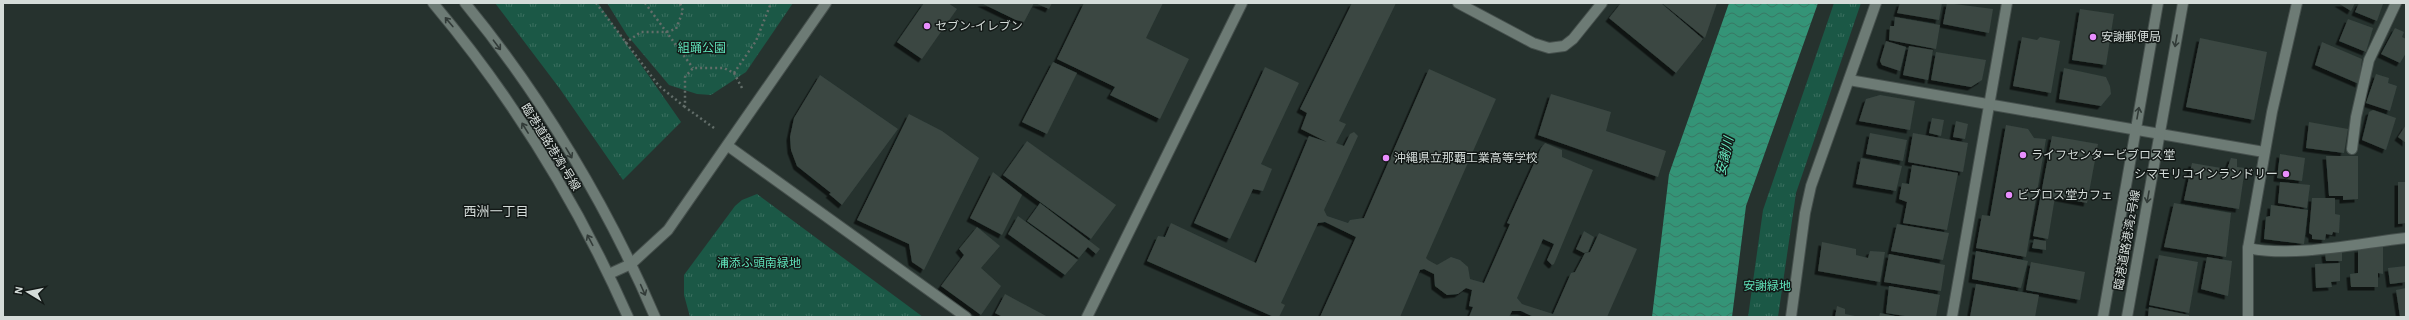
<svg xmlns="http://www.w3.org/2000/svg" width="2409" height="320" viewBox="0 0 2409 320" font-family="'Alegreya Sans','Noto Sans JP',sans-serif">
	<style>
		.grass { fill: url(#grass-tufts) }
		.water { fill: url(#water-waves) }
		.building { fill: #3a4742; filter: url(#shadow) }
		.lines { fill: none; stroke-linecap: round; stroke-linejoin: round }
		.minor-casing { stroke: #46504d; stroke-width: 12 }
		.tertiary-casing { stroke: #46504d; stroke-width: 12 }
		.path { stroke: #636e6a; stroke-width: 2.5; stroke-dasharray: 2 3; stroke-linecap: butt }
		.minor { stroke: #6d7b75; stroke-width: 10 }
		.tertiary { stroke: #6d7b75; stroke-width: 10 }
		.oneway { stroke: #323b38 }
		.poi-dot { fill: #e98efe; stroke: #131917; stroke-width: 1.5 }
		.labels { text-anchor: middle; stroke-width: 3; stroke-linejoin: round; paint-order: stroke }
		.poi-label { font-size: 12px; fill: #d4dcd9; stroke: #131917; text-anchor: start }
		.park-label { font-size: 12px; fill: #5fe3ba; stroke: #131917 }
		.street-label { font-size: 12px; fill: #d4dcd9; stroke: #131917 }
		.water-label { font-size: 13px; font-style: italic; fill: #66e9c0; stroke: #131917 }
		.neighbourhood-label { font-size: 13px; fill: #d4dcd9; stroke: #131917 }
	</style>
	<defs>
		<pattern id="grass-tufts" width="24" height="20" patternUnits="userSpaceOnUse"><rect width="24" height="20" fill="#1b5846"/><path d="M3 7l-1-3M5 7V3M7 7l1-3M15 17l-1-3M17 17v-4M19 17l1-3" fill="none" stroke="#3b6f60"/></pattern>
		<pattern id="water-waves" width="16" height="10" patternUnits="userSpaceOnUse"><rect width="16" height="10" fill="#349477"/><path d="M0 5q4-4 8 0t8 0" fill="none" stroke="#387764"/></pattern>
		<filter id="shadow"><feDropShadow dx="-3.5" dy="3.5" stdDeviation="0" flood-color="#0009"/></filter>
	</defs>
	<rect width="100%" height="100%" fill="#26322e"/>
	<g class="grass">
		<path d="M495 3H598L681 122 623 180 560 89Z"/>
		<path d="M607 3H793L746 72 711 95 697 94 669 85 627 35Z"/>
		<path d="M1834 3H1861L1796 193 1778 317H1748L1763 210Z"/>
		<path d="M757 194 923 317H690L684 295V275L735 206 742 200Z"/>
	</g>
	<path class="water" d="M1729 3H1818L1746 206 1732 317H1652L1669 174Z"/>
	<g class="building">
		<path d="M924 3H948L957 9 922 59 897 42Z"/>
		<path d="M981 3H1034L1024 22 1016 20Z"/>
		<path d="M1035 3H1052L1049 9Z"/>
		<path d="M1084 3H1163L1146 38 1189 59 1160 119 1110 95 1115 87 1057 59Z"/>
		<path d="M1352 3H1396L1339 121 1346 124 1336 143 1344 146 1350 134 1354 132 1358 136 1324 210 1327 216 1348 223 1350 220 1364 218 1429 69 1496 99 1426 258 1428 260 1437 265 1451 257 1460 260 1468 267 1470 279 1484 283 1510 224 1507 223 1541 148 1545 143 1562 150V157L1593 170 1554 264 1552 265 1547 260 1554 244 1543 239 1517 298 1522 304 1553 314 1571 273 1575 272 1585 253 1590 252 1599 233 1637 249 1607 317H1534L1521 311H1512L1509 317H1469L1473 307 1469 306 1472 290 1466 288 1458 294 1447 295 1435 286 1434 274 1424 269 1420 270 1400 317H1320L1356 237 1325 222 1318 223 1281 303 1285 305 1279 317H1274L1147 261 1158 236 1165 237 1171 223 1256 263 1309 136 1327 142 1301 129 1307 113 1300 109Z"/>
		<path d="M1621 3H1661L1703 39 1676 73 1609 18Z"/>
		<path d="M1662 3H1717L1705 38Z"/>
		<path d="M1900 3H1942L1939 20 1897 13Z"/>
		<path d="M1947 3 1993 9 1989 33 1943 24Z"/>
		<path d="M2338 3H2355L2351 11Z"/>
		<path d="M2359 3 2383 4 2377 21 2355 12Z"/>
		<path d="M2080 9 2114 14 2106 65 2072 60Z"/>
		<path d="M1895 17 1940 25 1936 49 1889 40 1890 26H1894Z"/>
		<path d="M2348 19 2373 28 2366 52 2339 41Z"/>
		<path d="M2395 28 2404 32 2402 37 2406 39V53L2400 63 2381 54Z"/>
		<path d="M2022 37 2037 40 2040 37 2060 41 2051 93 2013 86Z"/>
		<path d="M2200 38 2267 52 2254 120 2186 107Z"/>
		<path d="M1886 41 1906 47 1900 71 1882 65 1880 61Z"/>
		<path d="M2322 42 2362 59 2359 84 2315 65Z"/>
		<path d="M1909 46 1933 50 1928 80 1903 75Z"/>
		<path d="M1936 52 1986 60 1982 80 1971 87 1931 80Z"/>
		<path d="M1053 62 1077 73 1047 134 1022 122Z"/>
		<path d="M1265 67 1299 83 1261 164 1272 169 1263 191 1253 189 1230 239 1194 223Z"/>
		<path d="M2064 68 2106 77 2110 86 2111 94 2101 106 2059 99Z"/>
		<path d="M2376 74 2389 78 2388 83 2397 86 2390 111 2366 103Z"/>
		<path d="M820 75 898 129 842 205 829 194 831 193 797 166 791 150 790 137 794 118Z"/>
		<path d="M1551 94 1611 112 1606 131 1666 151 1658 177 1538 135Z"/>
		<path d="M1880 95 1915 101 1910 130 1859 121 1866 99Z"/>
		<path d="M2373 110 2396 118 2386 150 2362 140 2369 112Z"/>
		<path d="M909 114 942 131 979 158 924 270 912 262 909 244 857 220Z"/>
		<path d="M1932 118 1944 120 1941 136 1929 133Z"/>
		<path d="M1956 121 1968 124 1965 139 1953 137Z"/>
		<path d="M2309 122 2348 129 2344 153 2306 148Z"/>
		<path d="M2006 125 2028 129 2034 138 2046 139 2026 257 1976 248 1982 215 1990 216Z"/>
		<path d="M2406 125V143L2398 137Z"/>
		<path d="M1870 133 1907 140 1903 161 1866 154Z"/>
		<path d="M1913 133 1968 143 1963 172 1908 162Z"/>
		<path d="M2052 136 2098 144 2087 203 2055 197 2048 239 2033 236Z"/>
		<path d="M1027 141 1116 205 1091 239 1003 175Z"/>
		<path d="M2280 154 2305 158 2302 181 2277 178Z"/>
		<path d="M2326 156H2358V199L2343 200V196H2329Z"/>
		<path d="M1861 158 1902 166 1896 191 1856 184Z"/>
		<path d="M2231 158 2237 159V167L2245 168 2239 209 2184 200 2192 163 2227 169Z"/>
		<path d="M1912 165 1958 173 1947 230 1903 223 1907 202 1899 199 1902 183 1909 184Z"/>
		<path d="M993 172 1022 195 1002 235 970 218Z"/>
		<path d="M2280 182 2310 185 2307 208 2278 203Z"/>
		<path d="M2398 182H2406V223L2398 224Z"/>
		<path d="M2312 198H2335V214L2340 215 2339 233 2333 232 2332 235 2326 234 2325 240 2312 239V235L2309 233Z"/>
		<path d="M1040 203 1100 249 1096 254 1088 247 1079 258 1027 221Z"/>
		<path d="M2174 203 2231 213 2226 257 2164 247Z"/>
		<path d="M2271 205 2308 210 2304 244 2264 239 2266 217 2270 216Z"/>
		<path d="M1018 216 1078 260 1065 275 1008 234Z"/>
		<path d="M1897 224 1949 233 1943 260 1891 251Z"/>
		<path d="M977 227 1000 246 981 268 1001 286 981 315 941 286 964 255 959 249Z"/>
		<path d="M1584 231 1594 237 1588 252 1584 253 1576 249Z"/>
		<path d="M2034 239 2046 241V250L2032 248Z"/>
		<path d="M1822 242 1856 249V255L1868 258 1870 251 1885 252 1880 282 1818 271Z"/>
		<path d="M2383 247V274L2378 273V287H2351L2350 274 2358 273V249Z"/>
		<path d="M1976 251 2028 261 2021 288 1972 279Z"/>
		<path d="M2342 252V261H2326L2325 253Z"/>
		<path d="M1889 254 1945 265 1941 291 1884 282Z"/>
		<path d="M2159 255 2198 262 2189 313 2149 305Z"/>
		<path d="M2207 257 2232 261 2228 296 2201 289Z"/>
		<path d="M2031 262 2085 272 2080 300 2026 290Z"/>
		<path d="M2340 263V281L2331 282 2332 287 2316 288 2315 264Z"/>
		<path d="M2406 266V282L2390 284 2388 268Z"/>
		<path d="M1976 284 2039 295 2035 317H1970Z"/>
		<path d="M1889 286 1940 295 1936 317H1911L1886 313Z"/>
		<path d="M2406 288V317H2400L2396 290Z"/>
		<path d="M1005 294 1048 317H1003L995 313Z"/>
		<path d="M1837 306 1845 309V314L1860 317H1835Z"/>
		<path d="M2149 307 2189 315V317H2148Z"/>
		<path d="M1880 313 1895 316V317H1879Z"/>
	</g>
	<g class="lines">
		<g class="minor-casing">
			<g id="minor">
				<path d="M1458 3 1533 43 1549 48 1564 46 1573 39 1602 3"/>
				<path d="M2352 149 2356 117 2369 60 2396 3"/>
				<path d="M2248 248C2293 258 2360 243 2406 238"/>
				<path d="M1087 317 1242 3"/>
			</g>
		</g>
		<g class="tertiary-casing">
			<g id="tertiary">
				<path d="M433 3C512 97 578 204 628 317"/>
				<path d="M465 3C541 95 608 207 655 317"/>
				<path d="M1849 80 2264 152"/>
				<path d="M728 146 966 317"/>
				<path d="M609 274 631 264 668 230 826 3"/>
				<path d="M1791 317 1805 213 1811 186 1876 3"/>
				<path d="M1952 317 2007 3"/>
				<path d="M2103 317 2158 3"/>
				<path d="M2127 317 2183 3"/>
				<path d="M2248 317V248L2272 112 2297 3"/>
			</g>
		</g>
		<g class="path">
			<path d="M596 3 659 86 685 107"/>
			<path d="M645 3 693 68"/>
			<path d="M625 43 641 32H666L676 29 683 11 680 3"/>
			<path d="M734 73 756 41 771 3"/>
			<path d="M714 128 685 107V77L693 68H724L734 73 742 88"/>
		</g>
		<use href="#minor" class="minor"/>
		<use href="#tertiary" class="tertiary"/>
	</g>
	<defs><path id="oneway-shaft" d="M-6 0H5M1.5-3L5.5 0L1.5 3" fill="none" stroke-width="1.6" stroke-linecap="round" stroke-linejoin="round"/></defs>
	<g class="oneway">
		<use href="#oneway-shaft" transform="translate(449 22) rotate(-130)"/>
		<use href="#oneway-shaft" transform="translate(2176 41) rotate(100)"/>
		<use href="#oneway-shaft" transform="translate(497 45) rotate(53)"/>
		<use href="#oneway-shaft" transform="translate(2138 113) rotate(-80)"/>
		<use href="#oneway-shaft" transform="translate(525 128) rotate(-122)"/>
		<use href="#oneway-shaft" transform="translate(569 153) rotate(59)"/>
		<use href="#oneway-shaft" transform="translate(2148 197) rotate(100)"/>
		<use href="#oneway-shaft" transform="translate(590 240) rotate(-118)"/>
		<use href="#oneway-shaft" transform="translate(643 290) rotate(66)"/>
	</g>
	<g class="poi-dot">
		<circle cx="927" cy="26" r="4"/>
		<circle cx="2093" cy="37" r="4"/>
		<circle cx="2023" cy="155" r="4"/>
		<circle cx="1386" cy="158" r="4"/>
		<circle cx="2286" cy="174" r="4"/>
		<circle cx="2009" cy="195" r="4"/>
	</g>
	<g class="labels">
		<g class="poi-label">
			<text x="935" y="30">セブン-イレブン</text>
			<text x="2101" y="41">安謝郵便局</text>
			<text x="2031" y="159">ライフセンタービブロス堂</text>
			<text x="1394" y="162">沖縄県立那覇工業高等学校</text>
			<text x="2278" y="178" text-anchor="end">シマモリコインランドリー</text>
			<text x="2017" y="199">ビブロス堂カフェ</text>
		</g>
		<g class="park-label">
			<text x="702" y="52">組踊公園</text>
			<text x="759" y="267">浦添ふ頭南緑地</text>
			<text x="1767" y="290">安謝緑地</text>
		</g>
		<g class="street-label">
			<text transform="translate(551 147) rotate(58)" y="4">臨港道路港湾1号線</text>
			<text transform="translate(2127 240) rotate(-80)" y="4">臨港道路港湾2号線</text>
		</g>
		<g class="water-label">
			<text transform="translate(1724 156) rotate(-77)" y="5">安謝川</text>
		</g>
		<g class="neighbourhood-label">
			<text x="496" y="216">西洲一丁目</text>
		</g>
	</g>
	<rect width="2409" height="320" fill="none" stroke="#d4dcd9" stroke-width="8"/>
	<g transform="translate(28 292) rotate(280)" stroke="#131917" stroke-width="3" paint-order="stroke">
	<path d="M0-3L7 15L0 10L-7 15Z" fill="#d4dcd9"/>
	<text y="-6" font-size="11" font-weight="bold" text-anchor="middle" fill="#d4dcd9">N</text>
	</g>
</svg>
